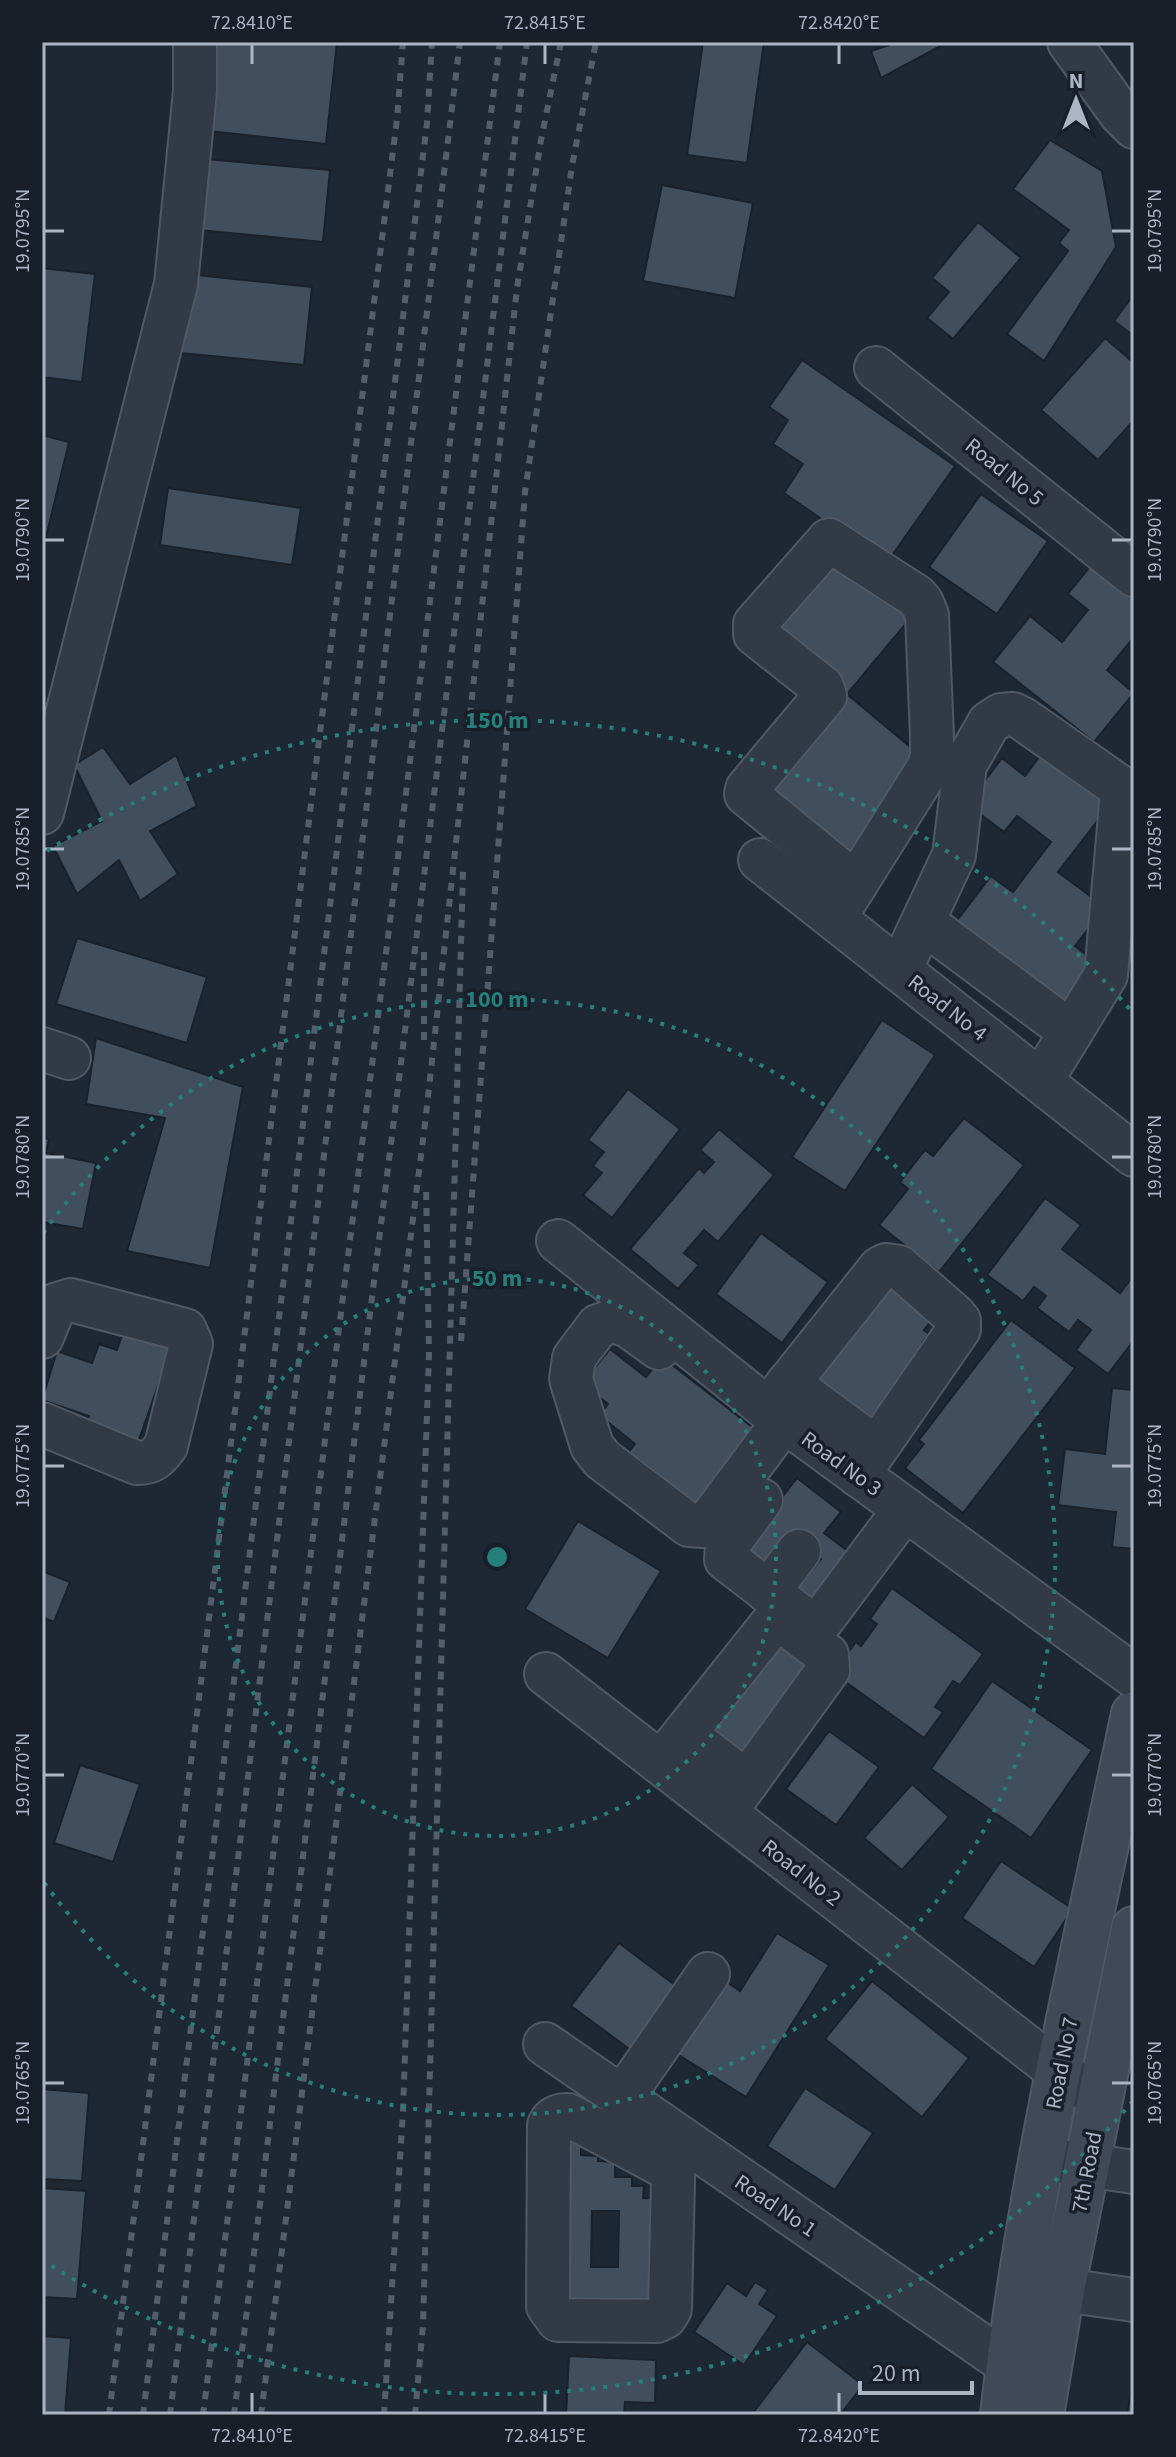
<svg xmlns="http://www.w3.org/2000/svg" width="1176" height="2457" viewBox="0 0 1176 2457" font-family="'Source Sans 3',sans-serif">
	<style>
		.building { fill: #414e5d; stroke: #19212c; stroke-width: 2; fill-rule: evenodd }
		.lines { fill: none; stroke-linecap: round; stroke-linejoin: round }
		.street-casing { stroke: #4f5864; stroke-width: 46 }
		.secondary-casing { stroke: #4f5864; stroke-width: 48 }
		.street { stroke: #323a45; stroke-width: 42 }
		.secondary { stroke: #404958; stroke-width: 44 }
		.rail { stroke: #535e6d; stroke-width: 6; stroke-dasharray: 8 8; stroke-linecap: butt }
		.ticks { fill: none; stroke: #abb5c3; stroke-width: 3 }
		.ring { fill: none; stroke: #267f7b; stroke-width: 4; stroke-dasharray: 4 8 }
		.labels { text-anchor: middle; stroke-width: 7; stroke-linejoin: round; paint-order: stroke }
		.street-label { font-size: 22px; fill: #abb5c3; stroke: #181f29 }
		.centre { fill: #267f7b; stroke: #181f29; stroke-width: 4 }
		.ring-label { font-size: 24px; text-anchor: middle; font-weight: bold; fill: #267f7b; stroke: #181f29; stroke-width: 7; stroke-linejoin: round; paint-order: stroke }
		.neatline { fill: none; stroke: #abb5c3; stroke-width: 3 }
		.ticks-label { font-size: 20px; text-anchor: middle; fill: #abb5c3 }
	</style>
	<rect width="100%" height="100%" fill="#1e2834"/>
	<g class="building">
		<path d="M209 42H337L326 144 200 130Z"/>
		<path d="M703 42H764L747 163 687 155Z"/>
		<path d="M888 42H948L881 78 871 51 889 45Z"/>
		<path d="M1050 140 1102 171 1116 247 1044 361 1007 334 1068 251 1059 243 1069 230 1013 189Z"/>
		<path d="M205 159 330 170 323 242 198 230Z"/>
		<path d="M662 185 753 203 735 298 643 281Z"/>
		<path d="M978 222 1021 258 953 339 927 318 949 292 932 278Z"/>
		<path d="M42 268 95 274 82 382 42 377Z"/>
		<path d="M187 274 312 287 304 365 180 353Z"/>
		<path d="M1134 294V336L1114 321Z"/>
		<path d="M1105 338 1134 363V420L1098 460 1041 410Z"/>
		<path d="M802 360 955 466 886 564 784 493 803 464 773 444 788 420 769 407Z"/>
		<path d="M42 435 69 442 42 554Z"/>
		<path d="M168 488 301 508 292 565 160 545Z"/>
		<path d="M981 494 1048 541 997 614 929 567Z"/>
		<path d="M827 545 913 615 847 694 927 761 841 865 751 790 835 689 759 627Z"/>
		<path d="M1092 564 1134 597V637L1107 670 1134 693 1094 742 993 662 1030 616 1062 642 1088 610 1068 594Z"/>
		<path d="M1050 742 1118 794 1058 872 1105 907 1075 946 1106 970 1070 1016 952 927 991 876 1013 892 1051 842 1017 816 1004 832 967 804 1002 758 1025 776Z"/>
		<path d="M103 747 130 784 176 755 197 806 150 831 178 874 140 901 119 860 77 894 53 846 102 821 74 765Z"/>
		<path d="M77 938 207 977 187 1043 56 1004Z"/>
		<path d="M882 1020 935 1055 845 1191 792 1157Z"/>
		<path d="M96 1038 243 1087 210 1268 127 1251 165 1118 86 1104Z"/>
		<path d="M628 1089 680 1129 612 1218 583 1195 602 1173 593 1166 604 1152 588 1140Z"/>
		<path d="M964 1118 1024 1165 939 1272 879 1225 908 1189 900 1182 925 1150 933 1156Z"/>
		<path d="M719 1129 774 1175 718 1242 704 1230 684 1253 699 1265 678 1289 630 1249 699 1168 704 1173 714 1162 700 1150Z"/>
		<path d="M42 1138 49 1139 46 1153 96 1163 83 1229 42 1222Z"/>
		<path d="M1045 1198 1081 1225 1062 1249 1120 1293 1134 1275V1340L1108 1374 1076 1350 1091 1330 1078 1320 1069 1332 1037 1308 1046 1296 1034 1287 1023 1301 987 1275Z"/>
		<path d="M761 1233 828 1282 782 1343 716 1294Z"/>
		<path d="M887 1271 939 1311 924 1330 929 1334 922 1343 929 1349 865 1434 800 1384Z"/>
		<path d="M1011 1320 1075 1368 963 1513 905 1468 924 1444 919 1440Z"/>
		<path d="M124 1329 172 1346 135 1451 83 1433 89 1416 42 1400 57 1351 92 1363 99 1344 117 1350Z"/>
		<path d="M610 1349 646 1377 662 1357 761 1434 703 1510 646 1465 637 1476 620 1463 635 1444 599 1415 608 1404 582 1384Z"/>
		<path d="M1112 1388 1134 1390V1549L1112 1547 1116 1512 1058 1505 1065 1449 1105 1454Z"/>
		<path d="M797 1478 841 1512 824 1533 861 1561 816 1618 790 1597 821 1559 795 1539 767 1576 738 1554Z"/>
		<path d="M578 1521 661 1571 608 1658 525 1609Z"/>
		<path d="M42 1571 70 1582 54 1622 42 1617Z"/>
		<path d="M892 1588 983 1654 960 1685 953 1681 935 1707 943 1712 924 1738 833 1673 856 1642 861 1646 877 1624 870 1619Z"/>
		<path d="M770 1638 819 1675 755 1762 705 1725Z"/>
		<path d="M992 1681 1092 1750 1031 1838 931 1769Z"/>
		<path d="M829 1731 879 1767 836 1825 786 1789Z"/>
		<path d="M80 1765 140 1784 113 1862 54 1843Z"/>
		<path d="M912 1784 949 1817 902 1870 864 1838Z"/>
		<path d="M1001 1861 1073 1909 1034 1967 962 1918Z"/>
		<path d="M777 1933 829 1965 746 2097 677 2054 724 1980 740 1991Z"/>
		<path d="M619 1943 684 1992 636 2054 571 2006Z"/>
		<path d="M872 1981 969 2058 922 2117 825 2039Z"/>
		<path d="M805 2088 873 2133 835 2190 767 2146Z"/>
		<path d="M42 2089 89 2093 82 2181 42 2179Z"/>
		<path d="M561 2131 581 2132V2155L598 2156V2161L615 2162V2177H632V2186H644L643 2198 663 2199 654 2315 564 2314ZM592 2211H619L618 2267H591Z"/>
		<path d="M42 2188 86 2191 77 2299 42 2297Z"/>
		<path d="M755 2282 768 2290 759 2304 777 2316 744 2365 694 2332 727 2283 746 2296Z"/>
		<path d="M42 2336 71 2338 65 2415H42Z"/>
		<path d="M807 2342 863 2385 840 2415H755L753 2413Z"/>
		<path d="M569 2356 656 2360 655 2403 625 2402 624 2415H566Z"/>
		<path d="M1134 2373V2415H1127Z"/>
	</g>
	<g class="lines">
		<g class="street-casing">
			<g id="street">
				<path d="M1069 42 1121 114 1134 127"/>
				<path d="M876 368 1134 575"/>
				<path d="M42 813 176 284 195 91V42"/>
				<path d="M760 860 1134 1155"/>
				<path d="M835 917 929 767 932 755V737L927 615 922 603 916 596 829 540 755 624V634L822 687 825 696 747 789 746 794 856 884"/>
				<path d="M923 922 1071 1032"/>
				<path d="M900 970 954 855 965 765 989 723 1001 715 1013 714 1023 719 1120 787 1122 792 1106 975 1041 1081"/>
				<path d="M42 1049 69 1058"/>
				<path d="M558 1241 768 1409 1134 1676"/>
				<path d="M42 1337 55 1305 71 1300 185 1330 191 1344 166 1446C157 1458 152 1463 137 1463L42 1424"/>
				<path d="M659 1348 627 1325 612 1321 598 1326 574 1358 571 1379 592 1446 602 1459 689 1525 703 1526 709 1521 784 1421"/>
				<path d="M788 1383 876 1448"/>
				<path d="M768 1409 880 1268 886 1265 899 1267 954 1315 959 1321V1329L858 1475"/>
				<path d="M761 1500 727 1546 726 1559 809 1623 822 1620 905 1509"/>
				<path d="M768 1592 799 1551"/>
				<path d="M546 1674 1058 2071 1084 2088"/>
				<path d="M684 1734 747 1782"/>
				<path d="M661 1763 770 1626 778 1623 787 1625 827 1655 828 1670 725 1812"/>
				<path d="M545 2044 1034 2382"/>
				<path d="M622 2098 708 1974"/>
				<path d="M1052 2160 1134 2172"/>
				<path d="M673 2171 568 2115C558 2115 553 2117 549 2125L548 2306 558 2320 657 2321 665 2317 670 2309 674 2136"/>
				<path d="M1028 2285 1134 2300"/>
			</g>
		</g>
		<g class="secondary-casing">
			<g id="secondary">
				<path d="M1003 2415C1029 2179 1085 1947 1134 1714"/>
				<path d="M1041 2415 1062 2290 1134 1929"/>
			</g>
		</g>
		<use href="#street" class="street"/>
		<use href="#secondary" class="secondary"/>
		<g class="rail">
			<path d="M424 952V1044"/>
			<path d="M461 1341 525 492 572 166 596 42"/>
			<path d="M109 2415 397 119 403 42"/>
			<path d="M143 2415 427 123 432 42"/>
			<path d="M170 2415 460 42"/>
			<path d="M203 2415 500 42"/>
			<path d="M234 2415 527 42"/>
			<path d="M261 2415 425 1124 517 288 541 140 561 42"/>
			<path d="M384 2415 403 2111 429 1355 426 1184"/>
			<path d="M415 2415 423 2325 463 870"/>
		</g>
	</g>
	<path class="ticks" d="M252 44V64M545 44V64M839 44V64M44 231H64M1112 231H1132M44 540H64M1112 540H1132M44 849H64M1112 849H1132M44 1157H64M1112 1157H1132M44 1466H64M1112 1466H1132M44 1775H64M1112 1775H1132M44 2083H64M1112 2083H1132M252 2393V2413M545 2393V2413M839 2393V2413"/>
	<g class="ring">
		<circle cx="497" cy="1557" r="279"/>
		<path d="M43 1233A558 558 0 1 1 43 1881"/>
		<path d="M1133 2101A837 837 0 0 1 47 2263M47 851A837 837 0 0 1 1133 1013"/>
	</g>
	<g class="labels">
		<g class="street-label">
			<text transform="translate(1005 471) rotate(39)" y="8">Road No 5</text>
			<text transform="translate(948 1007) rotate(38)" y="8">Road No 4</text>
			<text transform="translate(842 1463) rotate(36)" y="8">Road No 3</text>
			<text transform="translate(802 1872) rotate(38)" y="8">Road No 2</text>
			<text transform="translate(1061 2063) rotate(-79)" y="8">Road No 7</text>
			<text transform="translate(1086 2172) rotate(-79)" y="8">7th Road</text>
			<text transform="translate(776 2205) rotate(34)" y="8">Road No 1</text>
		</g>
	</g>
	<circle cx="497" cy="1557" r="12" class="centre"/>
	<g class="ring-label">
		<text x="497" y="728">150 m</text>
		<text x="497" y="1007">100 m</text>
		<text x="497" y="1286">50 m</text>
	</g>
	<rect width="1176" height="2457" fill="none" stroke="#181f29" stroke-width="88"/>
	<g transform="translate(1076 100)" stroke="#181f29" stroke-width="6" paint-order="stroke">
	<path d="M0-6L14 30L0 20L-14 30Z" fill="#abb5c3"/>
	<text y="-12" font-size="22" font-weight="bold" text-anchor="middle" fill="#abb5c3">N</text>
	</g>
	<path d="M860 2381v12h112v-12" fill="none" stroke="#abb5c3" stroke-width="4"/>
	<text x="872" y="2381" font-size="24" fill="#abb5c3" stroke="#181f29" stroke-width="6" paint-order="stroke">20 m</text>
	<rect x="44" y="44" width="1088" height="2369" class="neatline"/>
	<g class="ticks-label">
		<text x="252" y="29">72.8410°E</text>
		<text x="545" y="29">72.8415°E</text>
		<text x="839" y="29">72.8420°E</text>
		<text transform="translate(22 231) rotate(-90)" y="7">19.0795°N</text>
		<text transform="translate(1154 231) rotate(-90)" y="7">19.0795°N</text>
		<text transform="translate(22 540) rotate(-90)" y="7">19.0790°N</text>
		<text transform="translate(1154 540) rotate(-90)" y="7">19.0790°N</text>
		<text transform="translate(22 849) rotate(-90)" y="7">19.0785°N</text>
		<text transform="translate(1154 849) rotate(-90)" y="7">19.0785°N</text>
		<text transform="translate(22 1157) rotate(-90)" y="7">19.0780°N</text>
		<text transform="translate(1154 1157) rotate(-90)" y="7">19.0780°N</text>
		<text transform="translate(22 1466) rotate(-90)" y="7">19.0775°N</text>
		<text transform="translate(1154 1466) rotate(-90)" y="7">19.0775°N</text>
		<text transform="translate(22 1775) rotate(-90)" y="7">19.0770°N</text>
		<text transform="translate(1154 1775) rotate(-90)" y="7">19.0770°N</text>
		<text transform="translate(22 2083) rotate(-90)" y="7">19.0765°N</text>
		<text transform="translate(1154 2083) rotate(-90)" y="7">19.0765°N</text>
		<text x="252" y="2442">72.8410°E</text>
		<text x="545" y="2442">72.8415°E</text>
		<text x="839" y="2442">72.8420°E</text>
	</g>
</svg>
